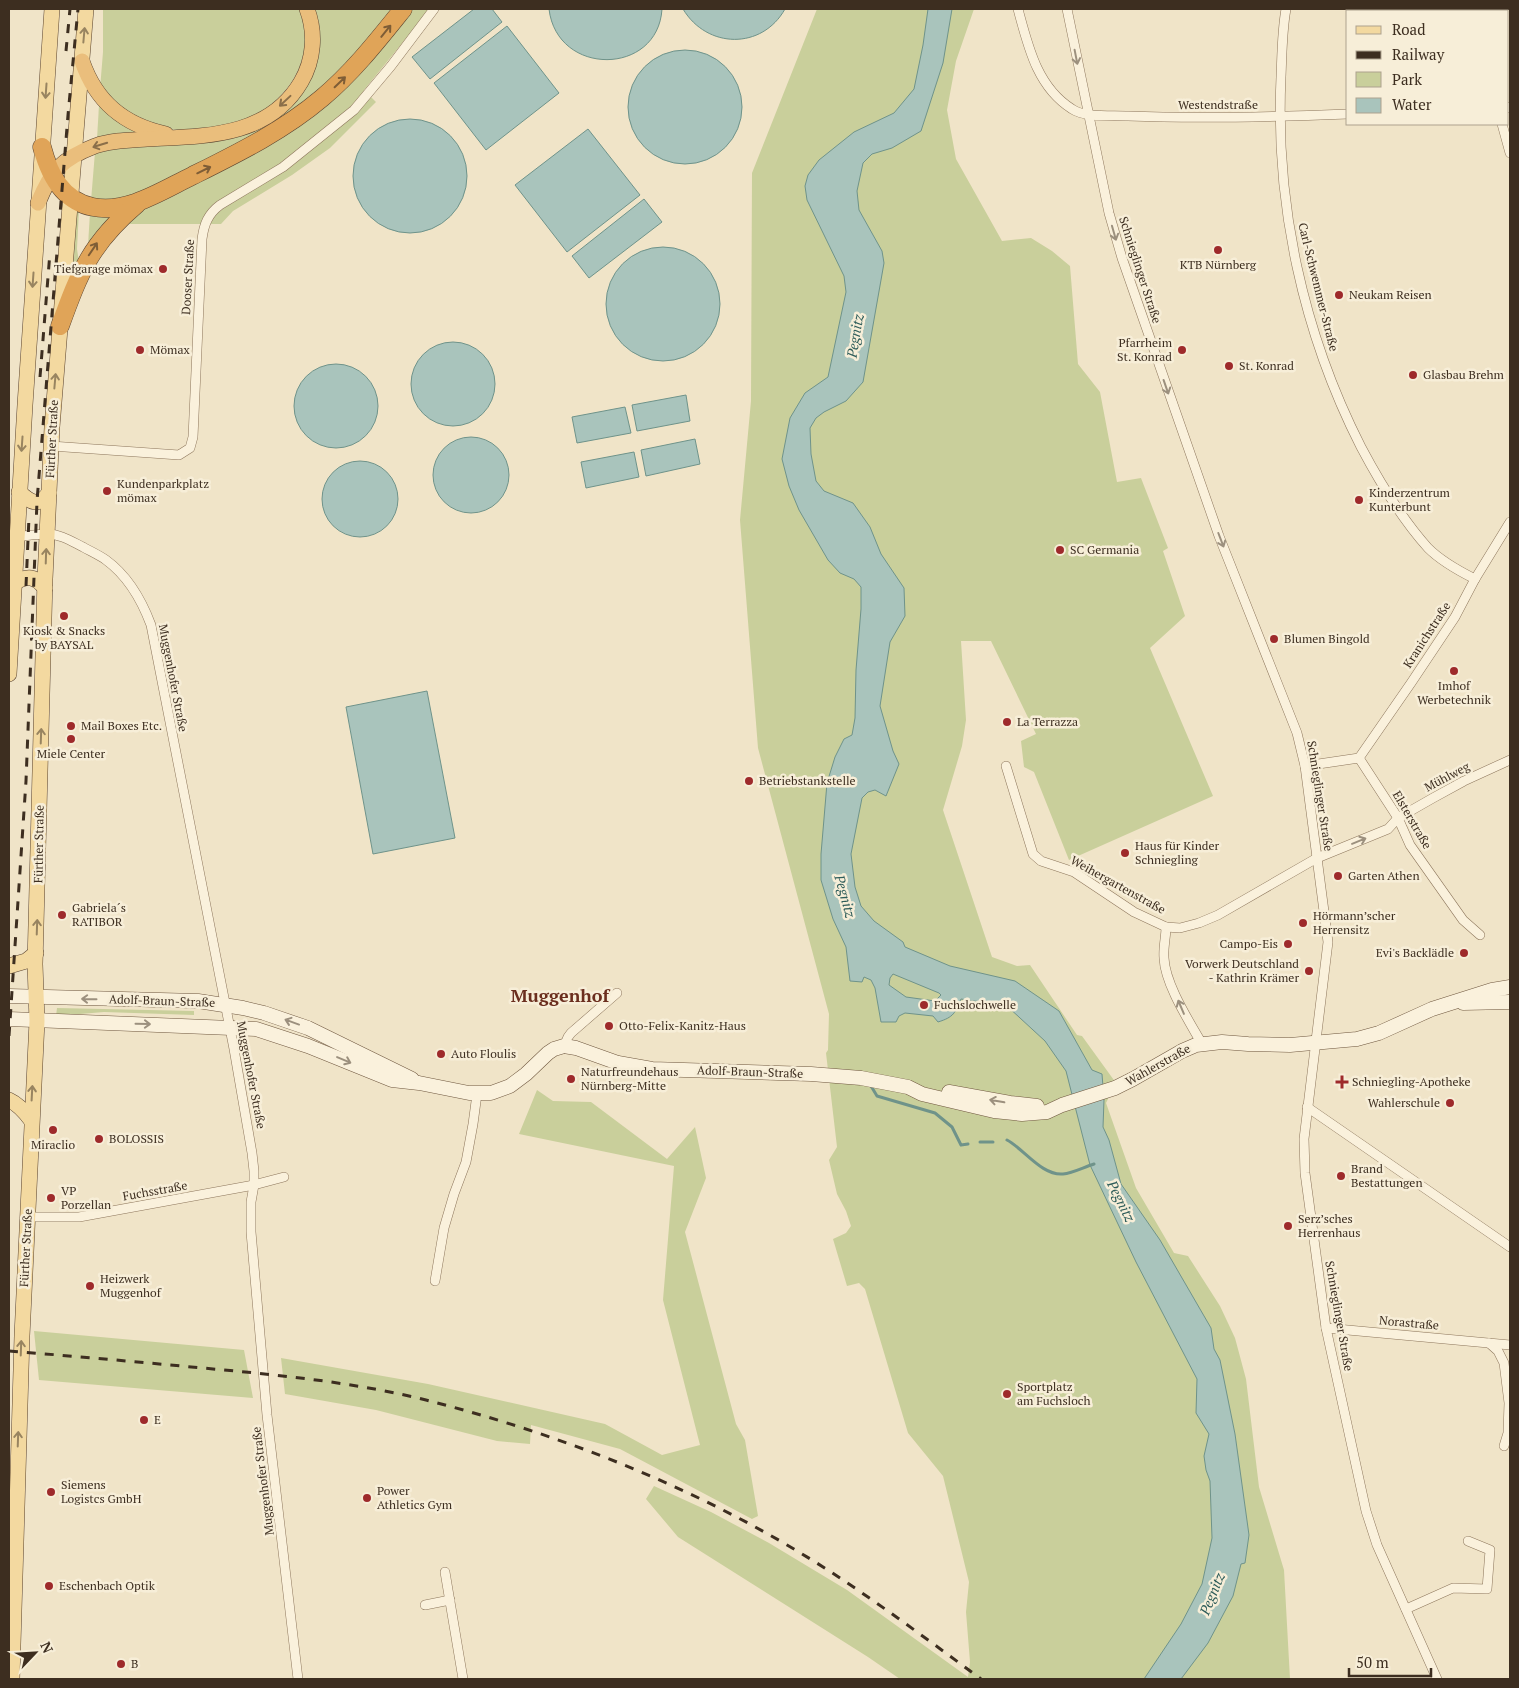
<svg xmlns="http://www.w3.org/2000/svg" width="1519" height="1688" viewBox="0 0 1519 1688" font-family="'PT Serif',serif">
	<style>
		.green { fill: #c9cf9b }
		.water { fill: #a9c4bc; stroke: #6f938a; fill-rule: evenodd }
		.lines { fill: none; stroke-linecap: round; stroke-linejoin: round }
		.stream { stroke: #6f938a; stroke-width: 3 }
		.minor-casing { stroke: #8d765c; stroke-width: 10 }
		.secondary-casing { stroke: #6f573f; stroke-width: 15 }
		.primary-casing { stroke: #5b4430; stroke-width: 16 }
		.trunk-casing { stroke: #5b4430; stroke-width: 16 }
		.motorway-casing { stroke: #5b4430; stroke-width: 19 }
		.minor { stroke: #faf1dc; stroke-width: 9 }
		.secondary { stroke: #faf1dc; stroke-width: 14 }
		.primary { stroke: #f3d9a0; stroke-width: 15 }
		.trunk { stroke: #eabe7c; stroke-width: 15 }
		.motorway { stroke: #e0a458; stroke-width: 18 }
		.rail { stroke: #3d2e20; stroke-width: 3; stroke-dasharray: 9 9; stroke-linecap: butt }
		.oneway { stroke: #7e5d36 }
		.oneway2 { stroke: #988460 }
		.oneway3 { stroke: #9c907e }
		.oneway4 { stroke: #8b6f49 }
		.poi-dot { fill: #9e2a2b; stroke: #f7eed8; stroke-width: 2 }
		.labels { text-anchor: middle; stroke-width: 5; stroke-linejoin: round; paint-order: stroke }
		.street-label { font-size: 12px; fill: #3d2e20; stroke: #f7eed8 }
		.poi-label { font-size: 12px; fill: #3d2e20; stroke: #f7eed8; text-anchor: start }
		.water-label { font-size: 14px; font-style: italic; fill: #2f5d5a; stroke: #f7eed8 }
		.district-label { font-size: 18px; font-weight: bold; fill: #6b2e1e; stroke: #f7eed8 }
	</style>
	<rect width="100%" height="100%" fill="#f0e4c8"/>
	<g class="green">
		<path d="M103 9H300C319 59 285 106 238 124 227 128 215 128 204 128 195 129 185 131 177 130 157 127 136 119 120 107 113 103 107 95 100 89L103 52Z"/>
		<path d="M313 9H396L337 76 278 123 146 190 128 198 91 201 95 152 107 148 210 141 295 97Z"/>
		<path d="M410 9H430L364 90 376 102 330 148 292 175 233 211 221 224H120L131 215 245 155Z"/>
		<path d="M817 9H974L956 61 947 110 956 159 1002 241 1031 238 1052 251 1070 266 1078 364 1100 392 1117 482 1141 478 1168 548 1163 551 1185 616 1150 648 1213 796 1069 860 1034 772 1024 767 1021 741 1036 734 991 641H961L966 720 962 746 943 810 992 957 1017 966 1030 965 1077 1035 1082 1036 1116 1083 1106 1103 1136 1188 1174 1253 1188 1256 1220 1306 1235 1338 1246 1379 1259 1487 1284 1570 1290 1679H900L868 1657 678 1537 646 1499 654 1486 711 1512 769 1543 847 1590 968 1677 970 1662 966 1612 969 1582 943 1476 908 1433 865 1289 859 1283 847 1286 833 1239 846 1233 851 1226 846 1211 837 1194 829 1160 837 1147 826 1053 828 1050 829 1014 758 748 740 520 751 401 752 173Z"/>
		<path d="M99 105 140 133 97 139Z"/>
		<path d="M75 207 79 209 77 249 79 262 69 283Z"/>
		<path d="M118 211 88 246 90 212Z"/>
		<path d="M57 1008 194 1011V1015L104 1012 56 1016Z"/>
		<path d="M537 1090 553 1101 591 1102 667 1159 695 1127 706 1178 685 1232 736 1424 745 1440 758 1516 752 1519 620 1449 531 1425 530 1444 497 1441 376 1410 285 1394 281 1358 428 1384 605 1424 662 1455 700 1445 663 1300 674 1166 519 1134Z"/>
		<path d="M34 1331 244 1350 253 1398 39 1380Z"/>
	</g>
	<g class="water">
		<path d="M474 9H492L502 22 430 79 412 57Z"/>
		<path d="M549 9H662C658 76 557 77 549 9Z"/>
		<path d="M683 9H785C762 50 707 49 683 9Z"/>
		<path d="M928 9H952L943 63 921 131 892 148 872 154 863 163 857 191 859 210 882 251 884 263 863 382 846 401 824 412 816 418 810 428 811 454 816 481 824 491 853 503 870 527 881 554 904 588 905 616 890 642 880 706 893 751 899 764 886 796 875 790 868 792 862 798 851 854 855 887 861 906 874 921 903 942 905 947 950 966 1015 981 1059 1011 1092 1070 1102 1074 1104 1100 1103 1127 1109 1140 1121 1184 1160 1240 1211 1328 1214 1349 1220 1360 1235 1434 1249 1535 1245 1563 1241 1564 1233 1596 1208 1643 1181 1679H1144L1181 1624 1202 1584 1212 1538 1210 1481 1206 1470 1204 1456 1209 1434 1196 1413 1197 1379 1136 1262 1090 1165 1066 1071 1045 1041 1007 1006 961 999C955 1013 954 1017 938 1022L933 1016 905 1013 899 1016 896 1022H881L875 988 871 980 864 977 862 982 850 981 846 947 833 919 821 880V854L827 783 835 757 844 739 852 735 855 718 856 670 861 609V587L854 579 840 573 828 560 799 510 789 486 782 459 790 418 805 393 828 377 846 292 844 276 807 200 805 186 808 175 819 160 854 132 894 113 914 89 923 45ZM893 974 939 993 941 995 935 1001 906 997 889 985 890 978Z"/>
		<path d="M507 26 559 93 486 150 434 83Z"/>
		<circle cx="685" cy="107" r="57"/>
		<circle cx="410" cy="176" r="57"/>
		<path d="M588 129 640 195 567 252 515 185Z"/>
		<path d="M644 199 662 222 589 278 572 256Z"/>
		<circle cx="663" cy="304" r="57"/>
		<circle cx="453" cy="384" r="42"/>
		<circle cx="336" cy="406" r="42"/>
		<path d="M686 395 690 421 637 431 632 405Z"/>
		<path d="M625 407 631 433 577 443 572 417Z"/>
		<circle cx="471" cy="475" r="38"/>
		<path d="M695 439 700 464 646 476 641 450Z"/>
		<path d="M634 452 639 477 586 488 581 462Z"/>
		<circle cx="360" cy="499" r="38"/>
		<path d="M427 691 455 838 373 854 346 707Z"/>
	</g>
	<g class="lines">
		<g class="stream">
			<path d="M871 1086 877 1096 935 1113 952 1127 961 1145 968 1144"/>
			<path d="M1007 1140C1024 1149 1042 1176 1063 1174 1073 1173 1084 1167 1094 1164"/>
			<path d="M980 1142H993"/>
		</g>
		<g class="minor-casing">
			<g id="minor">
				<path d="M1018 9C1028 46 1037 87 1072 109 1085 118 1112 115 1128 116 1201 119 1274 117 1348 114"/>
				<path d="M1067 9 1109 213 1122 258 1219 536 1297 733 1305 766 1328 942 1304 1139 1305 1173 1326 1328 1366 1511 1377 1545 1437 1679"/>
				<path d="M1286 9C1282 31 1282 54 1281 77 1275 204 1303 333 1361 447 1379 481 1402 519 1428 548 1441 561 1459 571 1475 579"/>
				<path d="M1469 9 1470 11"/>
				<path d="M1508 108 1510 107"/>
				<path d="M1502 124 1510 153"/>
				<path d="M51 446 179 455 190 448 193 437 202 239C204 224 208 214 220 205L283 167 354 110 391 66 434 9"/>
				<path d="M9 537C21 537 34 534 47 534 60 534 71 541 83 547 90 551 99 555 106 560 128 576 142 601 151 625L234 1049 252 1153 254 1171V1185L251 1202V1232L267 1415 298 1679"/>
				<path d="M1359 758 1411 683 1455 617 1475 579 1510 522"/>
				<path d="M1006 766 1033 854 1041 861 1074 872 1134 912 1166 927C1166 937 1163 948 1164 958 1165 984 1189 1021 1202 1044"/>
				<path d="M1305 766 1359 758 1398 818 1410 845 1463 920 1480 935"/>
				<path d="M1166 927 1180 928 1199 923 1218 915 1317 858 1388 829 1398 818 1433 798 1464 781 1510 760"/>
				<path d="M564 1046 568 1037 571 1033 617 993"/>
				<path d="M1307 1107 1510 1247"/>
				<path d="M28 1217H79L254 1185 284 1177"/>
				<path d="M435 1281 444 1228 454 1194 466 1162 473 1124 477 1094"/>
				<path d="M1326 1328 1510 1345"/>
				<path d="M1489 1343 1498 1351 1504 1363 1509 1403 1508 1433 1504 1446"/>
				<path d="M445 1572 463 1679"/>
				<path d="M425 1605 450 1600"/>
				<path d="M1406 1609 1453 1588 1487 1589 1490 1550 1468 1541"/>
			</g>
		</g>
		<g class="secondary-casing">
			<g id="secondary">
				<path d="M9 996 198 1001 243 1008 264 1013 308 1028 412 1079"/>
				<path d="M1463 1003 1510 1002"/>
				<path d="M9 1019 256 1029 308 1046 392 1080 419 1083 469 1093H491L510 1086 526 1074 548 1053 554 1049 564 1046 576 1048 618 1063 652 1069 811 1074 861 1078 908 1087 922 1094 994 1111 1022 1114 1047 1112 1062 1105 1115 1088 1133 1079 1182 1051 1196 1045 1222 1042 1248 1044 1290 1045 1357 1039 1379 1033 1432 1009 1492 990 1510 987"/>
				<path d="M949 1092 1010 1103 1037 1106"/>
			</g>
		</g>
		<g class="primary-casing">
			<g id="primary">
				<path d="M19 492C31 503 38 507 49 493"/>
				<path d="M14 583C28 575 35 576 45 588"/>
				<path d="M9 674 25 405 52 9"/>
				<path d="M9 966 26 961 36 953"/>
				<path d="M9 1100C18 1104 25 1112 31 1120"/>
				<path d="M12 1679 22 1336 37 1021 35 964 45 579 52 427 86 9"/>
			</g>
		</g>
		<g class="trunk-casing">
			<g id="trunk">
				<path d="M82 61C96 102 124 125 166 134"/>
				<path d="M38 203C51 171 61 159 95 146 112 140 130 140 147 139 204 136 268 138 301 82 314 60 316 33 307 9"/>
			</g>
		</g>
		<g class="motorway-casing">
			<g id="motorway">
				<path d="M42 147C49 174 62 201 93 207 127 214 163 190 192 176 238 153 283 131 322 98 353 72 378 40 403 9"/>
				<path d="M60 326C80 271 91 243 137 204"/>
			</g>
		</g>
		<use href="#minor" class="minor"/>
		<use href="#secondary" class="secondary"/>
		<use href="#primary" class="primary"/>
		<use href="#trunk" class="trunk"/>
		<use href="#motorway" class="motorway"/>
		<g class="rail">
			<path d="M66 51 70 9"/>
			<path d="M40 377 50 252"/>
			<path d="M26 586 29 517"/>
			<path d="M9 1036 26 781 37 501 68 115 78 9"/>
			<path d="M9 1351C73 1356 138 1362 203 1368 278 1375 353 1382 426 1400 571 1437 715 1495 840 1578 888 1610 935 1645 981 1679"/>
		</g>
	</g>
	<defs><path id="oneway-shaft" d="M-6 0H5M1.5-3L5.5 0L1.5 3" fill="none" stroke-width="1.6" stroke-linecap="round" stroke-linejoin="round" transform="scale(1.25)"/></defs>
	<g class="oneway">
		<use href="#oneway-shaft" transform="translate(386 31) rotate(-51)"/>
		<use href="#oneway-shaft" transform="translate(340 82) rotate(-44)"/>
		<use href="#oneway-shaft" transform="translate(204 170) rotate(-26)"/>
		<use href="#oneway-shaft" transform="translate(93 249) rotate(-56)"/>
	</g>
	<g class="oneway2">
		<use href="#oneway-shaft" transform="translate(84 35) rotate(-85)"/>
		<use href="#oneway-shaft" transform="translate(46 91) rotate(94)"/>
		<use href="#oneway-shaft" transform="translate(33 280) rotate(94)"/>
		<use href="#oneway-shaft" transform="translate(55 381) rotate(-85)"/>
		<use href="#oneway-shaft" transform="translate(22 444) rotate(94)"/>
		<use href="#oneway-shaft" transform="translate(46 556) rotate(-88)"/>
		<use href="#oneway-shaft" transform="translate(41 736) rotate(-88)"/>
		<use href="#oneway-shaft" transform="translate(37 927) rotate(-88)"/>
		<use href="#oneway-shaft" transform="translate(32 1093) rotate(-87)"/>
		<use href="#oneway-shaft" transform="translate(21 1348) rotate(-88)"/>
		<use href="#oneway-shaft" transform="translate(18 1439) rotate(-88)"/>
	</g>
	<g class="oneway3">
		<use href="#oneway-shaft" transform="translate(1076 57) rotate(79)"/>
		<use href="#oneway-shaft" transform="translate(1114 233) rotate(74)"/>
		<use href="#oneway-shaft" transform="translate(1166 387) rotate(71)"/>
		<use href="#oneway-shaft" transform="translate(1221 540) rotate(69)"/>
		<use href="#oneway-shaft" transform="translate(1359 841) rotate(-22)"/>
		<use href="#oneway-shaft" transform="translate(89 999) rotate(-179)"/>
		<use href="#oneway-shaft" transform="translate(1181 1007) rotate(-113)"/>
		<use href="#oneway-shaft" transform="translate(292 1022) rotate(-160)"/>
		<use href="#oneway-shaft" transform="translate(143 1024) rotate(1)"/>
		<use href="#oneway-shaft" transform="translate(344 1060) rotate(23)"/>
		<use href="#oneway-shaft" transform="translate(997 1101) rotate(-170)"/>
	</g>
	<g class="oneway4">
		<use href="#oneway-shaft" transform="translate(285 101) rotate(137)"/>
		<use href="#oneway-shaft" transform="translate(100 145) rotate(163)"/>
	</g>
	<g class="poi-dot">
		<circle cx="1218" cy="250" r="5"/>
		<circle cx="163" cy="269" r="5"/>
		<circle cx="1339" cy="295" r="5"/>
		<circle cx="140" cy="350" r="5"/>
		<circle cx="1182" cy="350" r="5"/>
		<circle cx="1229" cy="366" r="5"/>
		<circle cx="1413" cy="375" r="5"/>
		<circle cx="107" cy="491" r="5"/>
		<circle cx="1359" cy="500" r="5"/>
		<circle cx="1060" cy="550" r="5"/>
		<circle cx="64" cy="616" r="5"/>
		<circle cx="1274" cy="639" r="5"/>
		<circle cx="1454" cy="671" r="5"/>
		<circle cx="1007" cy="722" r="5"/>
		<circle cx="71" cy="726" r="5"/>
		<circle cx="71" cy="739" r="5"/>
		<circle cx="749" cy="781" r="5"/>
		<circle cx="1125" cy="853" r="5"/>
		<circle cx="1338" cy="876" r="5"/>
		<circle cx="62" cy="915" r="5"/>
		<circle cx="1303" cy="923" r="5"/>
		<circle cx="1288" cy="944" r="5"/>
		<circle cx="1464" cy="953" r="5"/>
		<circle cx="1309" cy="971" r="5"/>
		<circle cx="924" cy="1005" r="5"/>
		<circle cx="609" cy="1026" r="5"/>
		<circle cx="441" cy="1054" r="5"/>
		<circle cx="571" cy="1079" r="5"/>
		<path d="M1339.5 1074.5h5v5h5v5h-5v5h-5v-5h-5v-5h5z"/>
		<circle cx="1450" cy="1103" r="5"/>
		<circle cx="53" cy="1130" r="5"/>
		<circle cx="99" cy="1139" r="5"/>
		<circle cx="1341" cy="1176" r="5"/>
		<circle cx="51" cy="1198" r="5"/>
		<circle cx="1288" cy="1226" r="5"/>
		<circle cx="90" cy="1286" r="5"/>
		<circle cx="1007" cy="1394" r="5"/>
		<circle cx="144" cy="1420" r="5"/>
		<circle cx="51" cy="1492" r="5"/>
		<circle cx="367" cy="1498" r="5"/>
		<circle cx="49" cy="1586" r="5"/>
		<circle cx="121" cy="1664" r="5"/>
	</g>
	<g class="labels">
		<g class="street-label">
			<text x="1218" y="109">Westendstraße</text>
			<text transform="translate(1140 270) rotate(72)" y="4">Schnieglinger Straße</text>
			<text transform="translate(188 277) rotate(-87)" y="4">Dooser Straße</text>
			<text transform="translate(1318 287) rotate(76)" y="4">Carl-Schwemmer-Straße</text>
			<text transform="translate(52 439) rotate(-87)" y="4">Fürther Straße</text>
			<text transform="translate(1427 635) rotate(-57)" y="4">Kranichstraße</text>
			<text transform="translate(173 678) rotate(79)" y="4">Muggenhofer Straße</text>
			<text transform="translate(1447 777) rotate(-28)" y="4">Mühlweg</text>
			<text transform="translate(1320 796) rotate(81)" y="4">Schnieglinger Straße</text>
			<text transform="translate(1412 820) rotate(60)" y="4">Elsterstraße</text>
			<text transform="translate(39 844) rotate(-89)" y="4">Fürther Straße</text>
			<text transform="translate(1118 885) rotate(29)" y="4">Weihergartenstraße</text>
			<text transform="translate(162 1001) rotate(2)" y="4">Adolf-Braun-Straße</text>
			<text transform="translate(1158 1065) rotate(-29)" y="4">Wahlerstraße</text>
			<text transform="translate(750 1072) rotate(2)" y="4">Adolf-Braun-Straße</text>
			<text transform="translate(251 1075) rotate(79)" y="4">Muggenhofer Straße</text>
			<text transform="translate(155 1191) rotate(-10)" y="4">Fuchsstraße</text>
			<text transform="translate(26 1248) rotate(-87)" y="4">Fürther Straße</text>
			<text transform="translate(1339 1316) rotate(80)" y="4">Schnieglinger Straße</text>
			<text transform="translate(1409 1323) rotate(5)" y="4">Norastraße</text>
			<text transform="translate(263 1481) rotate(-97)" y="4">Muggenhofer Straße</text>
		</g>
		<g class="poi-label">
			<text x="1218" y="269" text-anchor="middle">KTB Nürnberg</text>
			<text x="153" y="273" text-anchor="end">Tiefgarage mömax</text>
			<text x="1349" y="299">Neukam Reisen</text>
			<text x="1172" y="347" text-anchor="end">Pfarrheim<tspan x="1172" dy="14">St. Konrad</tspan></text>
			<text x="150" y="354">Mömax</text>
			<text x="1239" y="370">St. Konrad</text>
			<text x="1423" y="379">Glasbau Brehm</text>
			<text x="117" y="488">Kundenparkplatz<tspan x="117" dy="14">mömax</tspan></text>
			<text x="1369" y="497">Kinderzentrum<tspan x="1369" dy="14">Kunterbunt</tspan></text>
			<text x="1070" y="554">SC Germania</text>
			<text x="64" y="635" text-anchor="middle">Kiosk &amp; Snacks<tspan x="64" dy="14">by BAYSAL</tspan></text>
			<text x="1284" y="643">Blumen Bingold</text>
			<text x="1454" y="690" text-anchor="middle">Imhof<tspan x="1454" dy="14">Werbetechnik</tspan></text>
			<text x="1017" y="726">La Terrazza</text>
			<text x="81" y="730">Mail Boxes Etc.</text>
			<text x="71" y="758" text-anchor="middle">Miele Center</text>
			<text x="759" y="785">Betriebstankstelle</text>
			<text x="1135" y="850">Haus für Kinder<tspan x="1135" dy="14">Schniegling</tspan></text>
			<text x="1348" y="880">Garten Athen</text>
			<text x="72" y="912">Gabriela´s<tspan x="72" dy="14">RATIBOR</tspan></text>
			<text x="1313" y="920">Hörmann’scher<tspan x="1313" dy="14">Herrensitz</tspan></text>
			<text x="1278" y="948" text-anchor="end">Campo-Eis</text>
			<text x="1454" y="957" text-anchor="end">Evi's Backlädle</text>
			<text x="1299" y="968" text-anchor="end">Vorwerk Deutschland<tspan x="1299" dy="14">- Kathrin Krämer</tspan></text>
			<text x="934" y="1009">Fuchslochwelle</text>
			<text x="619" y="1030">Otto-Felix-Kanitz-Haus</text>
			<text x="451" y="1058">Auto Floulis</text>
			<text x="581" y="1076">Naturfreundehaus<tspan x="581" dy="14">Nürnberg-Mitte</tspan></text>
			<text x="1352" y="1086">Schniegling-Apotheke</text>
			<text x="1440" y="1107" text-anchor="end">Wahlerschule</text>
			<text x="109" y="1143">BOLOSSIS</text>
			<text x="53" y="1149" text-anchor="middle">Miraclio</text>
			<text x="1351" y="1173">Brand<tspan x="1351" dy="14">Bestattungen</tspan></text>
			<text x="61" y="1195">VP<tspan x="61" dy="14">Porzellan</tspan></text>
			<text x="1298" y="1223">Serz’sches<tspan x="1298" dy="14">Herrenhaus</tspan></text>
			<text x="100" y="1283">Heizwerk<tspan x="100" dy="14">Muggenhof</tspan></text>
			<text x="1017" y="1391">Sportplatz<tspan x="1017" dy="14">am Fuchsloch</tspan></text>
			<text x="154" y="1424">E</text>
			<text x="61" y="1489">Siemens<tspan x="61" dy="14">Logistcs GmbH</tspan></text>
			<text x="377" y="1495">Power<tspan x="377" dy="14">Athletics Gym</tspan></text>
			<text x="59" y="1590">Eschenbach Optik</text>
			<text x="131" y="1668">B</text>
		</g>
		<g class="water-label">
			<text transform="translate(855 336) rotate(-81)" y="5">Pegnitz</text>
			<text transform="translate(845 896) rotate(74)" y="5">Pegnitz</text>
			<text transform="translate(1121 1201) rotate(63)" y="5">Pegnitz</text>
			<text transform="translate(1212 1594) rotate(-68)" y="5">Pegnitz</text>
		</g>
		<g class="district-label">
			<text x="560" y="1002">Muggenhof</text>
		</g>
	</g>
	<rect width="1519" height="1688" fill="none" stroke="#3d2e20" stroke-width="20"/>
	<rect x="1346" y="10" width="162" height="115" fill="#f7eed8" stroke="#ada18e"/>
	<rect x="1356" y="26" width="25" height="8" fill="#f3d9a0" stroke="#ada18e"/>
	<text x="1392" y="35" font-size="15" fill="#3d2e20">Road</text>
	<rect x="1356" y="51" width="25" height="8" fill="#3d2e20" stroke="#ada18e"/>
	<text x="1392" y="60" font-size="15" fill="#3d2e20">Railway</text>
	<rect x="1356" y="72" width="25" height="15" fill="#c9cf9b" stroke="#ada18e"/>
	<text x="1392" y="85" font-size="15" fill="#3d2e20">Park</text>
	<rect x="1356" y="98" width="25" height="15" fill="#a9c4bc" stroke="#ada18e"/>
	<text x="1392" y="110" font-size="15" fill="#3d2e20">Water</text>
	<g transform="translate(35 1653) rotate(65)" stroke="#f7eed8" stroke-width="4" paint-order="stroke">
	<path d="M0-4L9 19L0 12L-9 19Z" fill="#3d2e20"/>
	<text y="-8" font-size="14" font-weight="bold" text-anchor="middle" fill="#3d2e20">N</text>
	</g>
	<path d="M1349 1668v8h82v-8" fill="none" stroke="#3d2e20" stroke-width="2.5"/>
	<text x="1356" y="1668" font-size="15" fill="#3d2e20" stroke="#f7eed8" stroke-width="4" paint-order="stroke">50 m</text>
</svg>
